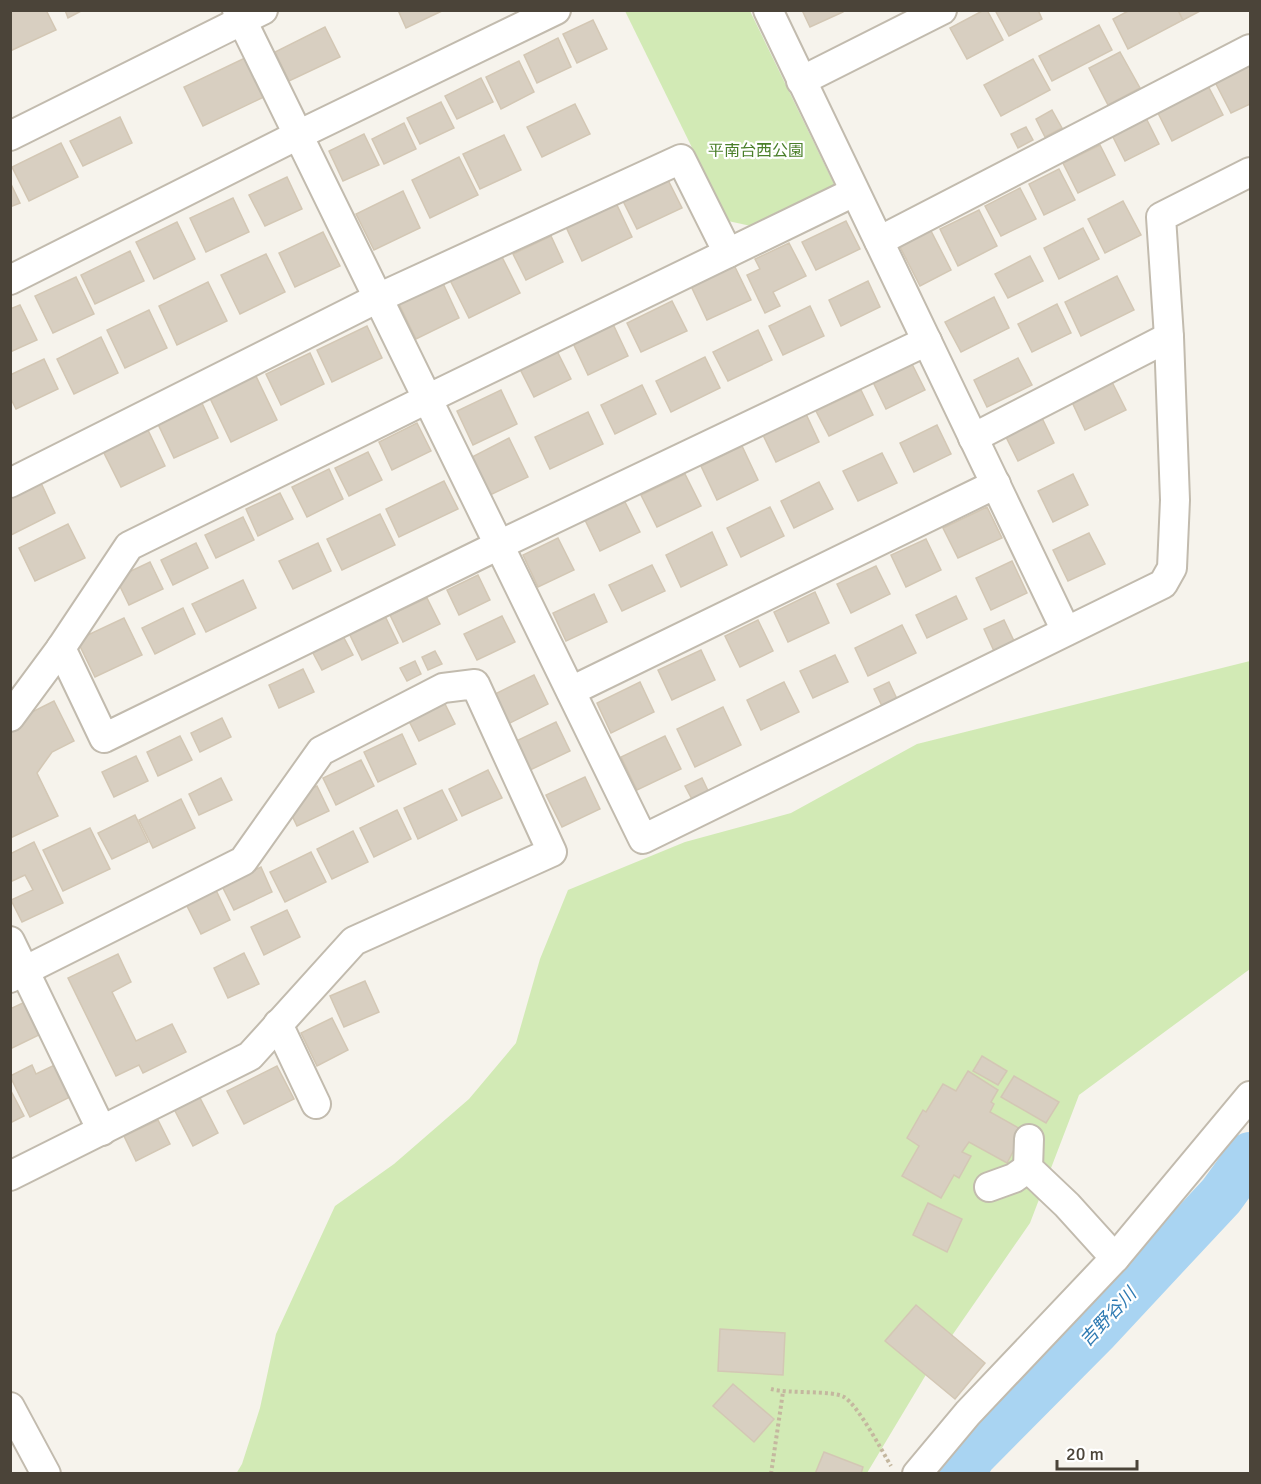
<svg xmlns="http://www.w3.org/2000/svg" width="1261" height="1484" viewBox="0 0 1261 1484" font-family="Signika,'Noto Sans JP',sans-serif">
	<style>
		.green { fill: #d2eab5 }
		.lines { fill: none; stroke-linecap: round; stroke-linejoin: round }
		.river { stroke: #a9d4f2; stroke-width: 48 }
		.building { fill: #d8cfc1; stroke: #d3c7b4; stroke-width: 1.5 }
		.minor-casing { stroke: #c2bbae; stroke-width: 32 }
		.path { stroke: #c4b79f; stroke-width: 4; stroke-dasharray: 3 3; stroke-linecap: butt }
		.minor { stroke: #fff; stroke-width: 28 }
		.labels { text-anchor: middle; stroke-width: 4.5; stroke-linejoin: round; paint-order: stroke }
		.park-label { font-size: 16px; fill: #4a7f2a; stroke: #fff }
		.water-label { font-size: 18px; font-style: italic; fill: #2e7ab2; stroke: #fff }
	</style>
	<rect width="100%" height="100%" fill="#f6f3ec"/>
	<g class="green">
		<path d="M625 11H750L835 186 751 226 728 221Z"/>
		<path d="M1250 661V969L1079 1095 1030 1223 933 1363 867 1473 236 1474 242 1464 260 1408 276 1334 335 1206 394 1164 469 1099 516 1043 540 959 568 890 685 842 791 813 917 744Z"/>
	</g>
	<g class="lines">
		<path class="river" d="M960 1474 973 1454 1095 1331 1221 1196 1250 1156"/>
	</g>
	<g class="building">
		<path d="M10 10H46L56 30 10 51Z"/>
		<path d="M65 10H83L68 18Z"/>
		<path d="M398 10H444L406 28Z"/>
		<path d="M802 10H843V12L810 27Z"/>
		<path d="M984 10H987L1003 40 967 59 950 28Z"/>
		<path d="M995 10H1038L1042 19 1009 36Z"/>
		<path d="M1130 10H1178L1183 20 1128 49 1113 19Z"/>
		<path d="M1178 10H1202L1183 20Z"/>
		<path d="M593 20 607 49 577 63 563 34Z"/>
		<path d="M1099 25 1112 50 1052 81 1039 56Z"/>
		<path d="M325 27 340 57 289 81 275 52Z"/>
		<path d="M558 38 571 67 537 83 524 55Z"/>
		<path d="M1120 52 1140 88 1108 105 1089 68Z"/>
		<path d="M247 57 266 96 203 126 184 87Z"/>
		<path d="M1033 59 1050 90 1001 116 984 85Z"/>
		<path d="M519 61 534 92 501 109 486 77Z"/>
		<path d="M1250 61V104L1231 113 1214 80Z"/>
		<path d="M481 78 493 102 457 119 445 96Z"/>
		<path d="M1205 80 1223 115 1172 141 1154 105Z"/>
		<path d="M441 102 454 128 420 144 407 118Z"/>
		<path d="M575 104 590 134 542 157 527 127Z"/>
		<path d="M1052 110 1062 128 1045 137 1036 119Z"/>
		<path d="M120 117 132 143 83 166 70 141Z"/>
		<path d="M1146 118 1159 144 1125 161 1112 135Z"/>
		<path d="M404 123 416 149 384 164 372 139Z"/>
		<path d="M1026 127 1033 140 1018 148 1011 134Z"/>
		<path d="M364 134 379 165 343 181 329 151Z"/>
		<path d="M504 135 521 170 480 189 463 154Z"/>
		<path d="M61 143 78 177 29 201 12 167Z"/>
		<path d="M1100 145 1115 175 1078 193 1063 163Z"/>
		<path d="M459 157 478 195 430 218 412 180Z"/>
		<path d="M1059 169 1075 200 1044 215 1029 184Z"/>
		<path d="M287 177 302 209 265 226 249 195Z"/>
		<path d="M667 178 682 208 637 229 622 199Z"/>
		<path d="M10 182 20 203 10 207Z"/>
		<path d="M1020 188 1036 219 1001 236 985 206Z"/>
		<path d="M403 191 420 228 374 250 356 214Z"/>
		<path d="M233 198 249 232 206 252 190 218Z"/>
		<path d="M1123 201 1141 235 1105 253 1088 219Z"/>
		<path d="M616 203 632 237 582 261 566 227Z"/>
		<path d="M979 210 997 246 958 266 940 229Z"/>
		<path d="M846 221 860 249 816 270 802 242Z"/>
		<path d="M177 222 195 259 154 279 136 242Z"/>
		<path d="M929 227 951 270 920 286 898 243Z"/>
		<path d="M1083 228 1099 259 1059 279 1044 248Z"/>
		<path d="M323 232 340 266 295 287 279 253Z"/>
		<path d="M551 236 563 262 526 280 513 254Z"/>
		<path d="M789 243 806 276 773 292 780 306 765 313 747 275 760 269 755 259Z"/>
		<path d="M130 251 144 281 95 304 81 275Z"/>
		<path d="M266 254 285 292 240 314 221 275Z"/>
		<path d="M501 255 520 293 469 318 450 280Z"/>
		<path d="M1030 256 1043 281 1008 298 995 274Z"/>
		<path d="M734 265 751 300 707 320 691 286Z"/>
		<path d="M1117 276 1134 310 1081 336 1065 302Z"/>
		<path d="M76 277 94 314 53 333 35 296Z"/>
		<path d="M441 279 459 318 416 339 397 300Z"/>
		<path d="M868 281 880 307 841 326 829 300Z"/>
		<path d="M208 282 227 321 177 345 159 306Z"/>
		<path d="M994 297 1009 328 961 352 945 322Z"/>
		<path d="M672 301 687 331 641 352 627 323Z"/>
		<path d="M1057 304 1071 333 1032 352 1018 324Z"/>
		<path d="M20 305 37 340 10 352V309Z"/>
		<path d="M810 306 824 336 783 355 769 326Z"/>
		<path d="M149 310 167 348 125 368 107 330Z"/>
		<path d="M612 322 628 356 588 375 572 341Z"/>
		<path d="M367 326 382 358 332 382 317 350Z"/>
		<path d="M758 330 772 360 728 381 713 352Z"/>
		<path d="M101 337 118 373 74 394 57 359Z"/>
		<path d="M557 351 571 379 534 397 520 369Z"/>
		<path d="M310 353 324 384 281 405 266 374Z"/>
		<path d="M705 357 720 388 671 412 656 381Z"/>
		<path d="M1018 358 1032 385 987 407 974 380Z"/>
		<path d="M44 359 58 389 16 409 10 397V375Z"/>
		<path d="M912 364 925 390 886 409 873 382Z"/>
		<path d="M254 372 277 420 231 442 208 394Z"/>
		<path d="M1112 382 1126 410 1085 430 1072 402Z"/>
		<path d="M642 385 656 414 615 434 601 405Z"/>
		<path d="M501 390 517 424 473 445 457 411Z"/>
		<path d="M861 390 873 415 829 436 816 411Z"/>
		<path d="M201 401 218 438 174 458 157 422Z"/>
		<path d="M588 412 603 444 550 469 535 437Z"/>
		<path d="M806 414 819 442 776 462 763 435Z"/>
		<path d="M1041 416 1054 443 1018 461 1004 433Z"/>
		<path d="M417 423 431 451 392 470 379 442Z"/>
		<path d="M937 425 951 454 914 472 900 443Z"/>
		<path d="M147 428 165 466 121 487 102 449Z"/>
		<path d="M509 438 528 477 490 495 472 457Z"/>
		<path d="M742 446 758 480 717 500 701 466Z"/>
		<path d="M368 452 382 480 349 496 335 468Z"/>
		<path d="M882 453 897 483 858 501 843 471Z"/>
		<path d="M329 469 343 499 307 517 292 487Z"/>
		<path d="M685 474 701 506 657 527 641 495Z"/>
		<path d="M1073 474 1088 505 1053 522 1038 491Z"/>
		<path d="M444 481 458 509 399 537 386 509Z"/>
		<path d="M819 482 833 509 794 528 781 501Z"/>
		<path d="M41 483 55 513 11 535 10 498Z"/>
		<path d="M280 493 293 519 258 536 246 509Z"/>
		<path d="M625 502 640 532 600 551 585 520Z"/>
		<path d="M770 507 784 536 741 557 727 528Z"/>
		<path d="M987 507 1002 538 958 558 943 528Z"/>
		<path d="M380 514 395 545 342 570 327 539Z"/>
		<path d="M243 517 254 540 216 558 205 535Z"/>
		<path d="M68 524 85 558 35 581 19 548Z"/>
		<path d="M712 532 727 565 681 587 666 555Z"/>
		<path d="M1089 533 1105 564 1068 581 1053 550Z"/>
		<path d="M558 538 574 570 538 587 523 555Z"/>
		<path d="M926 539 941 570 906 587 891 555Z"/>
		<path d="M196 543 208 568 173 585 161 560Z"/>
		<path d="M318 543 331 571 293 589 279 561Z"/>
		<path d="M1012 561 1027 593 991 610 976 578Z"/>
		<path d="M150 562 163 589 129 605 116 578Z"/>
		<path d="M652 565 665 591 622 611 609 585Z"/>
		<path d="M876 566 890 594 851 613 837 584Z"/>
		<path d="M478 575 490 600 459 615 447 590Z"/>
		<path d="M243 580 256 608 206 632 192 604Z"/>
		<path d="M815 592 829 623 788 642 774 612Z"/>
		<path d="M594 594 607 622 566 641 553 613Z"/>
		<path d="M956 596 967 619 927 638 916 615Z"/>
		<path d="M427 598 440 624 403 642 390 615Z"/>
		<path d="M183 608 195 634 155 654 142 628Z"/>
		<path d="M384 614 398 643 362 660 348 631Z"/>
		<path d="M502 616 515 642 477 660 464 634Z"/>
		<path d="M124 618 142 655 95 677 77 640Z"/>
		<path d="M758 620 773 651 740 667 725 636Z"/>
		<path d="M1004 620 1014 641 994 651 984 629Z"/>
		<path d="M902 625 916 653 868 676 855 648Z"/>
		<path d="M343 636 353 655 322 670 312 651Z"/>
		<path d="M701 650 715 680 672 700 658 670Z"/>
		<path d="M435 651 442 664 428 670 422 657Z"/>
		<path d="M835 655 848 682 813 698 800 671Z"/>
		<path d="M415 661 421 674 407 681 400 668Z"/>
		<path d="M303 669 314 692 279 708 269 685Z"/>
		<path d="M534 675 548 704 508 724 493 695Z"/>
		<path d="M640 682 654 712 611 733 597 703Z"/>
		<path d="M784 682 799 712 761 730 747 700Z"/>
		<path d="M889 682 897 699 882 706 874 689Z"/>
		<path d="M443 700 455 724 419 741 407 717Z"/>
		<path d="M54 701 74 741 52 752 37 773 58 816 10 838V727L14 721Z"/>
		<path d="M723 707 741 745 695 767 677 729Z"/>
		<path d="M222 718 231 737 200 752 191 733Z"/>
		<path d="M556 722 570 751 528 771 514 742Z"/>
		<path d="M402 734 416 764 378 782 364 752Z"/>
		<path d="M180 736 192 760 158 776 147 752Z"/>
		<path d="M665 736 681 769 637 790 621 757Z"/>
		<path d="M136 756 148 781 114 797 102 772Z"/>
		<path d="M361 760 374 786 336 805 323 778Z"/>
		<path d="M488 770 502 798 462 816 449 789Z"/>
		<path d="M585 777 600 809 562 827 546 795Z"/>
		<path d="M221 778 232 800 199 815 189 794Z"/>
		<path d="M702 778 710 795 694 803 685 786Z"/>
		<path d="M317 786 329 811 297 826 285 801Z"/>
		<path d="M442 790 457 820 418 839 404 808Z"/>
		<path d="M181 799 195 828 153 848 139 820Z"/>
		<path d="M397 810 411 839 374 857 360 828Z"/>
		<path d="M135 815 148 842 112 859 98 833Z"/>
		<path d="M90 828 110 869 63 891 43 850Z"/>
		<path d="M353 831 368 862 332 879 317 849Z"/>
		<path d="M34 842 63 903 22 922 11 900 33 890 25 875 10 882V854Z"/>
		<path d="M311 852 326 882 285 902 270 872Z"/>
		<path d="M261 867 272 892 234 910 222 886Z"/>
		<path d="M215 888 230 920 201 934 185 902Z"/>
		<path d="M287 910 300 937 264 955 251 927Z"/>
		<path d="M244 953 259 984 228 998 214 968Z"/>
		<path d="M118 954 131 982 112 992 136 1041 172 1024 186 1052 143 1073 139 1065 116 1076 68 978Z"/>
		<path d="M365 981 379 1012 344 1027 330 996Z"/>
		<path d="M25 1002 41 1034 10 1049V1009Z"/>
		<path d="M332 1018 348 1050 317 1066 301 1033Z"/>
		<path d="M982 1056 1007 1071 998 1085 973 1071Z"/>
		<path d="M61 1062 76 1094 30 1117 10 1076 32 1065 36 1074Z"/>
		<path d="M277 1066 294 1099 244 1124 227 1091Z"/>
		<path d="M968 1071 998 1090 991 1102 994 1104 990 1112 1024 1131 1007 1163 969 1142 962 1152 971 1156 959 1178 954 1175 941 1198 902 1176 919 1146 907 1138 923 1110 926 1112 943 1084 956 1091Z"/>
		<path d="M1014 1076 1059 1102 1046 1123 1001 1097Z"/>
		<path d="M10 1089 24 1116 10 1123Z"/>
		<path d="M197 1092 218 1133 193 1146 172 1105Z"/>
		<path d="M158 1120 170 1144 136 1161 124 1136Z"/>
		<path d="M928 1203 962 1219 947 1252 913 1235Z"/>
		<path d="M916 1305 985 1363 955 1399 885 1341Z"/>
		<path d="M720 1329 785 1333 783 1375 718 1371Z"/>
		<path d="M733 1384 774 1419 754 1442 713 1406Z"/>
		<path d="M824 1452 863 1467 861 1474H815Z"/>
	</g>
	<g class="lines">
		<g class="minor-casing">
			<g id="minor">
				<path d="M237 10 643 839 1163 584 1172 568 1175 500 1169 337 1161 217 1250 172"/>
				<path d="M768 10 1066 631"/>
				<path d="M801 81 942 10"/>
				<path d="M10 136 263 10"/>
				<path d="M879 241 1250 49"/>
				<path d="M10 280 298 135 556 10"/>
				<path d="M973 438 1169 337"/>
				<path d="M10 483 378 298 681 159 728 253"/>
				<path d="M61 648 104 738 499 545 927 341"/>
				<path d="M571 691 996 484"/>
				<path d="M10 717 61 648 129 546 427 399 854 192"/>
				<path d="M10 941 102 1131"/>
				<path d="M10 978 243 861 321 751 443 688 475 684 552 852 354 941 250 1056 10 1176"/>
				<path d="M278 1024 316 1104"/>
				<path d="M1029 1139 1028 1168 1067 1205 1115 1258"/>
				<path d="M989 1187 1014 1178 1028 1168"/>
				<path d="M10 1407 46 1474"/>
				<path d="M917 1474 968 1413 1115 1258 1250 1096"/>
			</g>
		</g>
		<g class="path">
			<path d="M771 1389C789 1394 832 1390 844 1397 858 1405 882 1451 891 1466"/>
			<path d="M771 1474 783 1392"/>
		</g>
		<use href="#minor" class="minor"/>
	</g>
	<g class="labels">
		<g class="park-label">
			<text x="756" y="156">平南台西公園</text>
		</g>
		<g class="water-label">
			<text transform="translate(1108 1317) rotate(-47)" y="6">吉野谷川</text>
		</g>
	</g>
	<rect width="1261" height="1484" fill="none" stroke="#4b4439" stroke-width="24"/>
	<path d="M1057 1460v9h80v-9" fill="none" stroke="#4b4439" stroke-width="3"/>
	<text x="1066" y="1460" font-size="18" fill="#4b4439" stroke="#ffffff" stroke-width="4.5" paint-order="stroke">20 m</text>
</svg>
